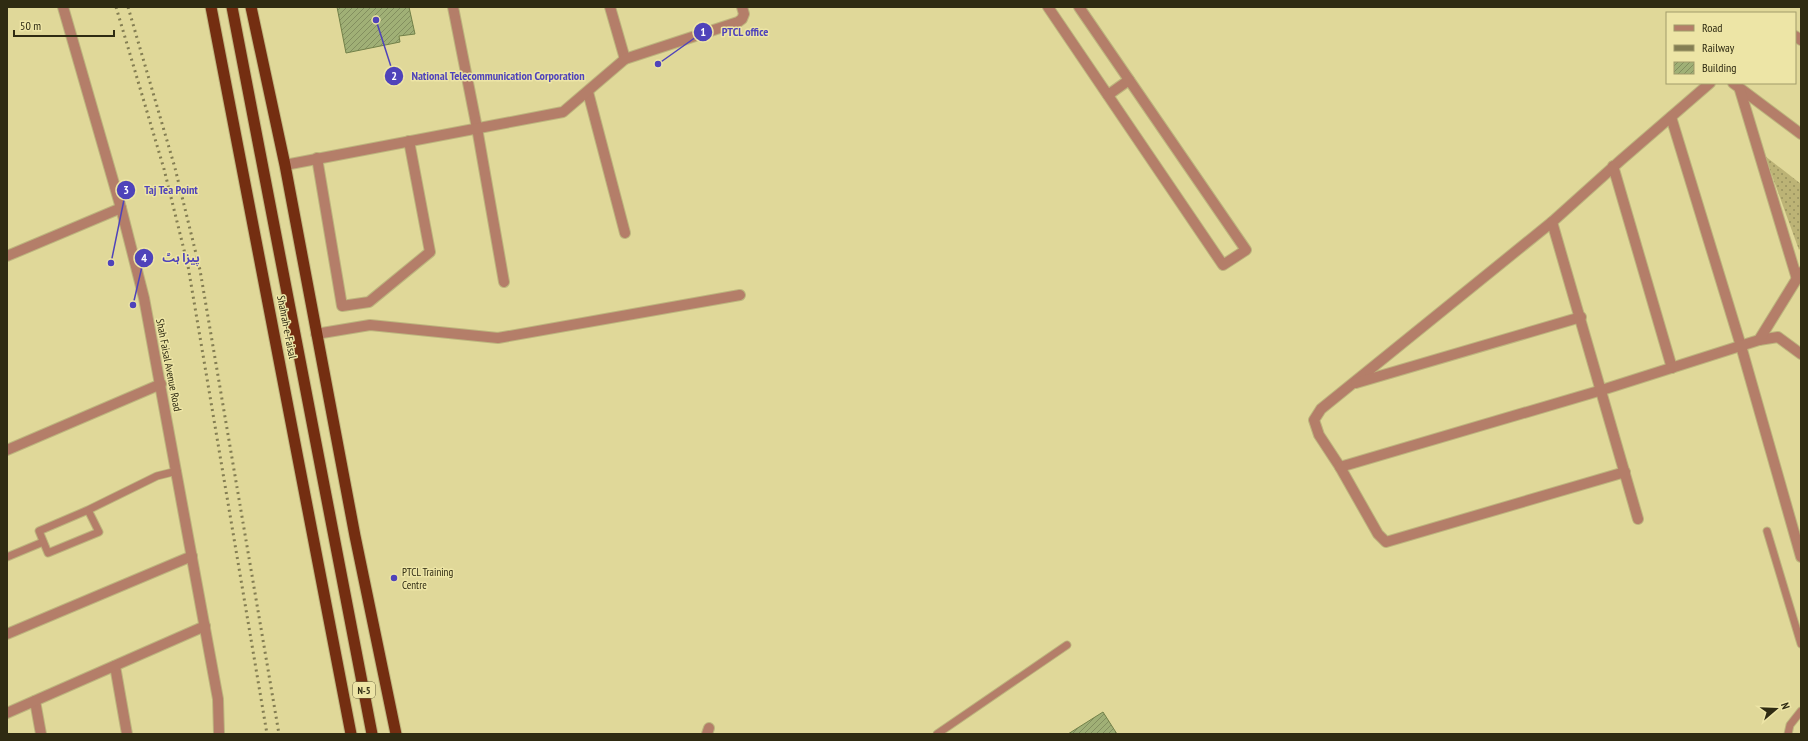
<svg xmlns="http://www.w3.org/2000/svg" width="1808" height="741" viewBox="0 0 1808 741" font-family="'PT Sans Narrow','Noto Sans Arabic',sans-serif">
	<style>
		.green { fill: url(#green-dots) }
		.building { fill: url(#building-hatch); stroke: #728149 }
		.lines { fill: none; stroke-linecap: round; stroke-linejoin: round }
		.service-casing { stroke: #bdb57e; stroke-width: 9 }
		.minor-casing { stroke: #bdb57e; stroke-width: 12 }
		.tertiary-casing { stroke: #bdb57e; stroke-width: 12 }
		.trunk-casing { stroke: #bdb57e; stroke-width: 13 }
		.service { stroke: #b47e69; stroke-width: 7 }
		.minor { stroke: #b47e69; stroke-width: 10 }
		.tertiary { stroke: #b47e69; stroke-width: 10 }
		.trunk { stroke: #742e11; stroke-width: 11 }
		.rail { stroke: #847e53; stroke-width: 3; stroke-dasharray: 2 4; stroke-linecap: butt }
		.poi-dot { fill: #4f43ba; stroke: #ede5a6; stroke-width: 1.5 }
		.labels { text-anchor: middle; stroke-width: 3; stroke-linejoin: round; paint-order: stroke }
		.shield { fill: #ede5a6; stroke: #68633e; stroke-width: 1 }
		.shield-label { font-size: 10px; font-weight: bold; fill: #2f2b12 }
		.street-label { font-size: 11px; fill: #2f2b12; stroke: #ede5a6 }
		.poi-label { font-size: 11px; fill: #2f2b12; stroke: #ede5a6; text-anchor: start }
		.leader { fill: none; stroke: #4f43ba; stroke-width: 1.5 }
		.callout-dot { fill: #4f43ba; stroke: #ede5a6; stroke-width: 1.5 }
		.mark-label { font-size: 12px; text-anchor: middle; font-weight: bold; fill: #fff }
		.callout-label { font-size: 12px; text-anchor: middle; font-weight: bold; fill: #4f43ba; stroke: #ede5a6; stroke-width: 3; stroke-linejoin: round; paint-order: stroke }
	</style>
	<defs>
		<pattern id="green-dots" width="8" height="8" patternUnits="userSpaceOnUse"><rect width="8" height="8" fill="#bcb376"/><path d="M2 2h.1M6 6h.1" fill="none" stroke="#99925f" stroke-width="1.8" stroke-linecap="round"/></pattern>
		<pattern id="building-hatch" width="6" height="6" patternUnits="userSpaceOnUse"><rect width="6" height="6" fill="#a0b076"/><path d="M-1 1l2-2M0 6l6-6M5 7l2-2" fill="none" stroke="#838f5f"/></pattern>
	</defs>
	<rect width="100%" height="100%" fill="#e0d899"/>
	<path class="green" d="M1765 156 1801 184V247L1799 250Z"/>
	<g class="building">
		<path d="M337 7H409L415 34 399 36 400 42 346 53Z"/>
		<path d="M1103 712 1117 734H1068Z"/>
	</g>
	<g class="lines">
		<g class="service-casing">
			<g id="service">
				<path d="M88 510 99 532 48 553 39 531 88 510 157 476 177 471"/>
				<path d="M1767 531 1801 644"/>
				<path d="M7 557 43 542"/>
				<path d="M937 734 1067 645"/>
				<path d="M1788 734 1790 725 1801 711"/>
			</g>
		</g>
		<g class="minor-casing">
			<g id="minor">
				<path d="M453 7 477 128 504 282"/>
				<path d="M610 7 625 59"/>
				<path d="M1048 7 1223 265 1246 250 1079 7"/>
				<path d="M1795 36 1801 40"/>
				<path d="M1733 83 1801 134"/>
				<path d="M1740 90 1797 279"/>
				<path d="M588 92 625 233"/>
				<path d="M1108 95 1129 80"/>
				<path d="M1671 117 1741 346 1801 557"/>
				<path d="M317 158 342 306 369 302 430 252 409 141"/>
				<path d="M285 165 563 112 625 59 738 22 742 19 744 14 742 7"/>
				<path d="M1613 166 1672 368"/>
				<path d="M1552 222 1321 409 1314 420 1319 435 1340 467 1378 534 1386 542 1625 472"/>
				<path d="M7 256 121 208"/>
				<path d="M316 334 370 325 498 338 740 295"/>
				<path d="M1759 340 1778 337 1801 354"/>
				<path d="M1356 383 1581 317"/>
				<path d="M7 450 161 384"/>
				<path d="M1340 467 1602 390 1759 340 1801 272"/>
				<path d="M1638 519 1552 222 1621 160 1710 83"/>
				<path d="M7 634 192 556"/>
				<path d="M115 666 127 734"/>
				<path d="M35 701 41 734"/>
				<path d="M7 713 205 626"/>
				<path d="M707 734 709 728"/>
			</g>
		</g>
		<g class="tertiary-casing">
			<path id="tertiary" d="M63 7 121 208 144 298 218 699 219 734"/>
		</g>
		<g class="trunk-casing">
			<g id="trunk">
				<path d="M211 7 351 734"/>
				<path d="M232 7 372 734"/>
				<path d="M251 7 285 165 355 536 396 734"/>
			</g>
		</g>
		<use href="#service" class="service"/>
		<use href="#minor" class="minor"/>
		<use href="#tertiary" class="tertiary"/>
		<use href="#trunk" class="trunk"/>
		<g class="rail">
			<path d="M116 7 164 169 188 266 267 734"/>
			<path d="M128 7 175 168 200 270 279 734"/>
		</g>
	</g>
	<circle class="poi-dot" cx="394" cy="578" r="4"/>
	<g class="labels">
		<rect class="shield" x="353" y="682" width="22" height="16" rx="3"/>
		<g class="shield-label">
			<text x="364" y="694">N-5</text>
		</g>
		<g class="street-label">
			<text transform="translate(287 327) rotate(79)" y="4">Shahrah-e-Faisal</text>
			<text transform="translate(169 365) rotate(79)" y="4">Shah Faisal Avenue Road</text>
		</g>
		<g class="poi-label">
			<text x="402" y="576">PTCL Training<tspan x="402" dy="13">Centre</tspan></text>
		</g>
	</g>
	<path class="leader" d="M658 64L703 32M376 20L394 76M111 263L126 190M133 305L144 258"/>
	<g class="callout-dot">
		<circle cx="658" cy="64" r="4"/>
		<circle cx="376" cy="20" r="4"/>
		<circle cx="111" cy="263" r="4"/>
		<circle cx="133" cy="305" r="4"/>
		<circle cx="703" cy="32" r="10"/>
		<circle cx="394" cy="76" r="10"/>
		<circle cx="126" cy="190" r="10"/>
		<circle cx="144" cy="258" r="10"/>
	</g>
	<g class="mark-label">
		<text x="703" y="36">1</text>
		<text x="394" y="80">2</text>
		<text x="126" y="194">3</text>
		<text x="144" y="262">4</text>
	</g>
	<g class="callout-label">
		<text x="745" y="36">PTCL office</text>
		<text x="498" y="80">National Telecommunication Corporation</text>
		<text x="171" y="194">Taj Tea Point</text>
		<text x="181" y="262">پیزا ہٹ</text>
	</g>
	<rect width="1808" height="741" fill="none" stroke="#2f2b12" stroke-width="16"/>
	<rect x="1666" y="12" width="130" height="72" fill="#ede5a6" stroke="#a19b6b"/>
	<rect x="1674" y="25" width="20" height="6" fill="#b47e69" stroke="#a19b6b"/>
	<text x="1702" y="32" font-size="12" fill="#2f2b12">Road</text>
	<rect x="1674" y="45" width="20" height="6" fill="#847e53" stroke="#a19b6b"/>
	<text x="1702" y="52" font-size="12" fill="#2f2b12">Railway</text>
	<rect x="1674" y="62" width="20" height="12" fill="url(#building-hatch)" stroke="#a19b6b"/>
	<text x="1702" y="72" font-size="12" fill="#2f2b12">Building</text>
	<g transform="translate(1776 709) rotate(71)" stroke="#ede5a6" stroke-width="3" paint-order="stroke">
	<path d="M0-3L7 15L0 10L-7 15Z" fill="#2f2b12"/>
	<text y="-6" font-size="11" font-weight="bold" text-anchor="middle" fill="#2f2b12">N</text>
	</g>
	<path d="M14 30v6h100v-6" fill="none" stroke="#2f2b12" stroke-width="2"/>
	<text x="20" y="30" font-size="12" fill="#2f2b12" stroke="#ede5a6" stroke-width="3" paint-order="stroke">50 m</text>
</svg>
